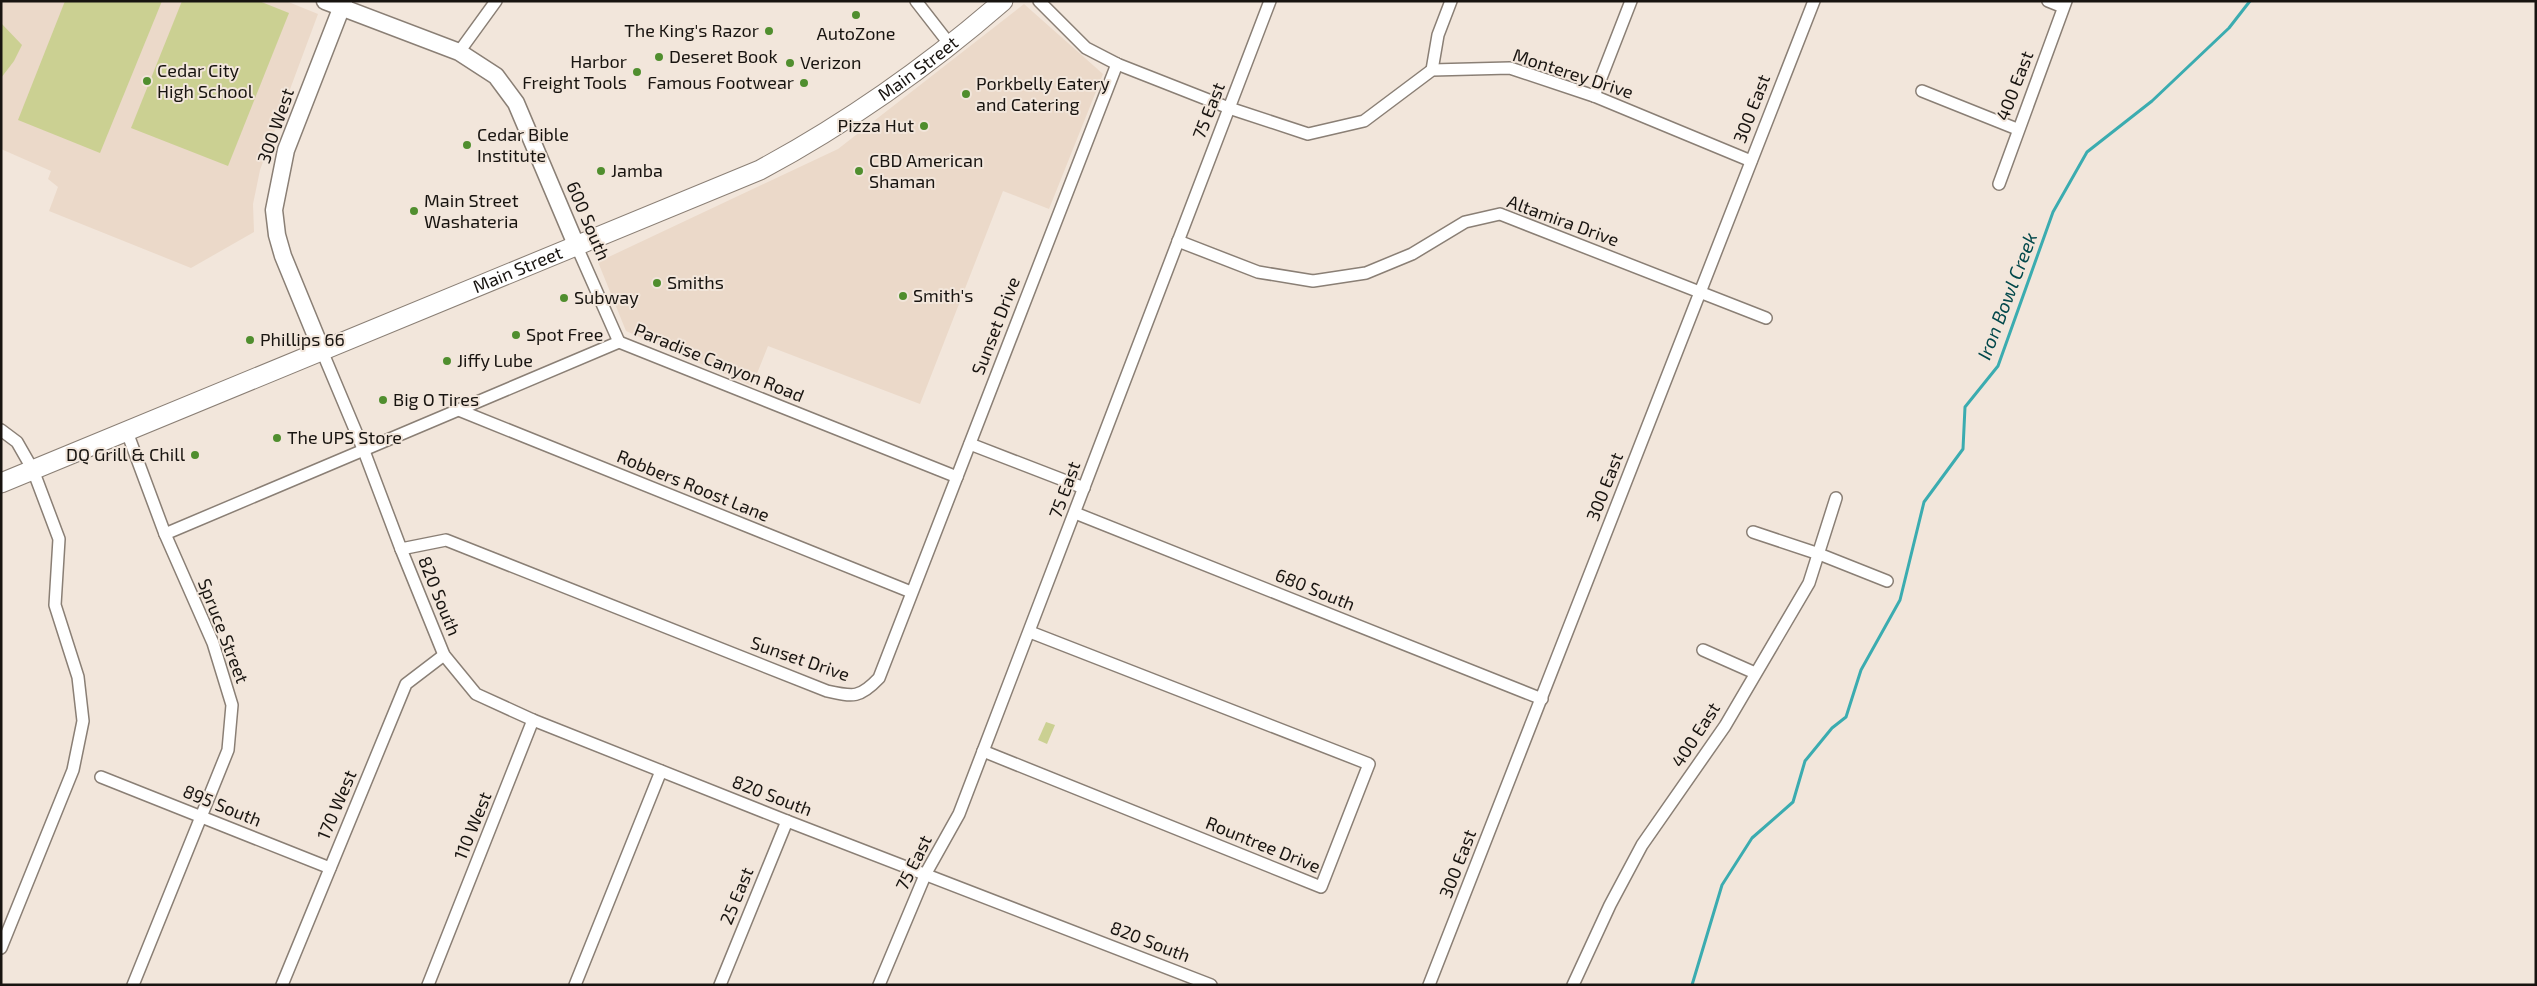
<svg xmlns="http://www.w3.org/2000/svg" width="2537" height="986" viewBox="0 0 2537 986" font-family="'Exo 2',sans-serif">
	<style>
		.built { fill: #ebd9c9 }
		.green { fill: #cbd092 }
		.lines { fill: none; stroke-linecap: round; stroke-linejoin: round }
		.stream { stroke: #3bacb0; stroke-width: 3 }
		.street-casing { stroke: #8a7f75; stroke-width: 14 }
		.secondary-casing { stroke: #8a7f75; stroke-width: 19 }
		.primary-casing { stroke: #8a7f75; stroke-width: 21 }
		.street { stroke: #fff; stroke-width: 11 }
		.secondary { stroke: #fff; stroke-width: 16 }
		.primary { stroke: #fff; stroke-width: 19 }
		.poi-dot { fill: #508e2e; stroke: #f2e6db; stroke-width: 2 }
		.labels { text-anchor: middle; stroke-width: 4; stroke-linejoin: round; paint-order: stroke }
		.poi-label { font-size: 18px; fill: #181410; stroke: #f2e6db; text-anchor: start }
		.street-label { font-size: 18px; fill: #181410; stroke: #f2e6db }
		.water-label { font-size: 19px; font-style: italic; fill: #02484b; stroke: #f2e6db }
	</style>
	<rect width="100%" height="100%" fill="#f2e6db"/>
	<g class="built">
		<path d="M1 1H286L318 14 260 170 253 204 254 232 191 268 49 211 58 187 48 179 51 171 1 149Z"/>
		<path d="M1024 4 1103 74 1049 209 1003 191 920 404 768 346 752 386 626 331 598 262 838 149Z"/>
	</g>
	<g class="green">
		<path d="M65 1H162L100 153 18 120Z"/>
		<path d="M182 1H259L289 13 228 166 131 128Z"/>
		<path d="M1 23 22 45 14 61 1 78Z"/>
		<path d="M1046 722 1055 725 1047 744 1038 740Z"/>
	</g>
	<g class="lines">
		<path class="stream" d="M1692 985 1722 885 1752 838 1793 802 1805 761 1832 728 1846 717 1861 670 1900 600 1924 502 1963 449 1965 407 1998 366 2053 212 2087 152 2152 101 2229 28 2250 1"/>
		<g class="street-casing">
			<g id="street">
				<path d="M916 1 951 46"/>
				<path d="M1039 1 1086 48 1117 64 1229 108 1308 134 1364 121 1432 70 1510 68 1594 96 1751 161"/>
				<path d="M2048 1 2063 7"/>
				<path d="M459 52 496 1"/>
				<path d="M1432 70 1438 35 1451 1"/>
				<path d="M1922 91 2017 129"/>
				<path d="M1594 96 1631 1"/>
				<path d="M1999 184 2066 1"/>
				<path d="M1178 241 1258 272 1313 281 1366 273 1412 254 1465 222 1500 214 1766 318"/>
				<path d="M577 247 619 342"/>
				<path d="M322 351 364 451 401 549 446 540 827 691C854 697 860 698 879 678L1117 64"/>
				<path d="M461 411 911 592"/>
				<path d="M1 430 17 442 33 470 59 539 55 605 78 677 83 721 73 770 1 948"/>
				<path d="M127 432 165 534 213 643 232 705 228 750 133 985"/>
				<path d="M970 444 1084 488"/>
				<path d="M1075 513 1542 699"/>
				<path d="M1753 532 1819 554 1887 581"/>
				<path d="M165 534 619 342 957 477"/>
				<path d="M401 549 444 655 476 694 533 720 787 821 1211 985"/>
				<path d="M1703 650 1755 673"/>
				<path d="M983 751 1321 887 1369 764 1030 632"/>
				<path d="M101 777 330 868"/>
				<path d="M282 985 406 684 444 655"/>
				<path d="M428 985 533 720"/>
				<path d="M575 985 661 771"/>
				<path d="M720 985 787 821"/>
				<path d="M879 985 926 873 959 814 1270 1"/>
				<path d="M1429 985 1814 1"/>
				<path d="M1573 985 1610 905 1642 845 1725 726 1809 583 1836 498"/>
			</g>
		</g>
		<g class="secondary-casing">
			<g id="secondary">
				<path d="M325 1 459 52 496 76 516 103 577 247"/>
				<path d="M322 351 283 256 277 235 274 210 286 150 344 1"/>
			</g>
		</g>
		<g class="primary-casing">
			<g id="primary">
				<path id="s1" d="M1 483 760 170C849 122 926 68 1003 1"/>
			</g>
		</g>
		<use href="#street" class="street"/>
		<use href="#secondary" class="secondary"/>
		<use href="#primary" class="primary"/>
	</g>
	<g class="poi-dot">
		<circle cx="856" cy="15" r="5"/>
		<circle cx="769" cy="31" r="5"/>
		<circle cx="659" cy="57" r="5"/>
		<circle cx="790" cy="63" r="5"/>
		<circle cx="637" cy="72" r="5"/>
		<circle cx="147" cy="81" r="5"/>
		<circle cx="804" cy="83" r="5"/>
		<circle cx="966" cy="94" r="5"/>
		<circle cx="924" cy="126" r="5"/>
		<circle cx="467" cy="145" r="5"/>
		<circle cx="601" cy="171" r="5"/>
		<circle cx="859" cy="171" r="5"/>
		<circle cx="414" cy="211" r="5"/>
		<circle cx="657" cy="283" r="5"/>
		<circle cx="903" cy="296" r="5"/>
		<circle cx="564" cy="298" r="5"/>
		<circle cx="516" cy="335" r="5"/>
		<circle cx="250" cy="340" r="5"/>
		<circle cx="447" cy="361" r="5"/>
		<circle cx="383" cy="400" r="5"/>
		<circle cx="277" cy="438" r="5"/>
		<circle cx="195" cy="455" r="5"/>
	</g>
	<g class="labels">
		<g class="poi-label">
			<text x="759" y="37" text-anchor="end">The King's Razor</text>
			<text x="856" y="40" text-anchor="middle">AutoZone</text>
			<text x="669" y="63">Deseret Book</text>
			<text x="627" y="68" text-anchor="end">Harbor<tspan x="627" dy="21">Freight Tools</tspan></text>
			<text x="800" y="69">Verizon</text>
			<text x="157" y="77">Cedar City<tspan x="157" dy="21">High School</tspan></text>
			<text x="794" y="89" text-anchor="end">Famous Footwear</text>
			<text x="976" y="90">Porkbelly Eatery<tspan x="976" dy="21">and Catering</tspan></text>
			<text x="914" y="132" text-anchor="end">Pizza Hut</text>
			<text x="477" y="141">Cedar Bible<tspan x="477" dy="21">Institute</tspan></text>
			<text x="869" y="167">CBD American<tspan x="869" dy="21">Shaman</tspan></text>
			<text x="611" y="177">Jamba</text>
			<text x="424" y="207">Main Street<tspan x="424" dy="21">Washateria</tspan></text>
			<text x="667" y="289">Smiths</text>
			<text x="913" y="302">Smith's</text>
			<text x="574" y="304">Subway</text>
			<text x="526" y="341">Spot Free</text>
			<text x="260" y="346">Phillips 66</text>
			<text x="457" y="367">Jiffy Lube</text>
			<text x="393" y="406">Big O Tires</text>
			<text x="287" y="444">The UPS Store</text>
			<text x="185" y="461" text-anchor="end">DQ Grill &amp; Chill</text>
		</g>
		<g class="street-label">
			<text dy="6" stroke="none"><textPath href="#s1" startOffset="1009">Main Street</textPath></text>
			<text transform="translate(1573 74) rotate(18)" y="6">Monterey Drive</text>
			<text transform="translate(2015 86) rotate(-69)" y="6">400 East</text>
			<text transform="translate(1752 109) rotate(-69)" y="6">300 East</text>
			<text transform="translate(1209 111) rotate(-69)" y="6">75 East</text>
			<text transform="translate(276 126) rotate(-71)" y="6">300 West</text>
			<text transform="translate(588 221) rotate(67)" y="6">600 South</text>
			<text transform="translate(1563 221) rotate(20)" y="6">Altamira Drive</text>
			<text dy="6" stroke="none"><textPath href="#s1" startOffset="559">Main Street</textPath></text>
			<text transform="translate(996 326) rotate(-69)" y="6">Sunset Drive</text>
			<text transform="translate(719 363) rotate(22)" y="6">Paradise Canyon Road</text>
			<text transform="translate(693 486) rotate(22)" y="6">Robbers Roost Lane</text>
			<text transform="translate(1605 487) rotate(-69)" y="6">300 East</text>
			<text transform="translate(1065 490) rotate(-70)" y="6">75 East</text>
			<text transform="translate(1315 590) rotate(22)" y="6">680 South</text>
			<text transform="translate(439 596) rotate(68)" y="6">820 South</text>
			<text transform="translate(223 631) rotate(69)" y="6">Spruce Street</text>
			<text transform="translate(800 659) rotate(19)" y="6">Sunset Drive</text>
			<text transform="translate(1696 735) rotate(-57)" y="6">400 East</text>
			<text transform="translate(772 796) rotate(21)" y="6">820 South</text>
			<text transform="translate(337 805) rotate(-67)" y="6">170 West</text>
			<text transform="translate(222 806) rotate(22)" y="6">895 South</text>
			<text transform="translate(473 826) rotate(-68)" y="6">110 West</text>
			<text transform="translate(1263 845) rotate(22)" y="6">Rountree Drive</text>
			<text transform="translate(914 863) rotate(-64)" y="6">75 East</text>
			<text transform="translate(1458 864) rotate(-69)" y="6">300 East</text>
			<text transform="translate(737 896) rotate(-68)" y="6">25 East</text>
			<text transform="translate(1150 942) rotate(21)" y="6">820 South</text>
		</g>
		<g class="water-label">
			<text transform="translate(2007 296) rotate(-69)" y="7">Iron Bowl Creek</text>
		</g>
	</g>
	<rect width="2537" height="986" fill="none" stroke="#181410" stroke-width="5"/>
</svg>
